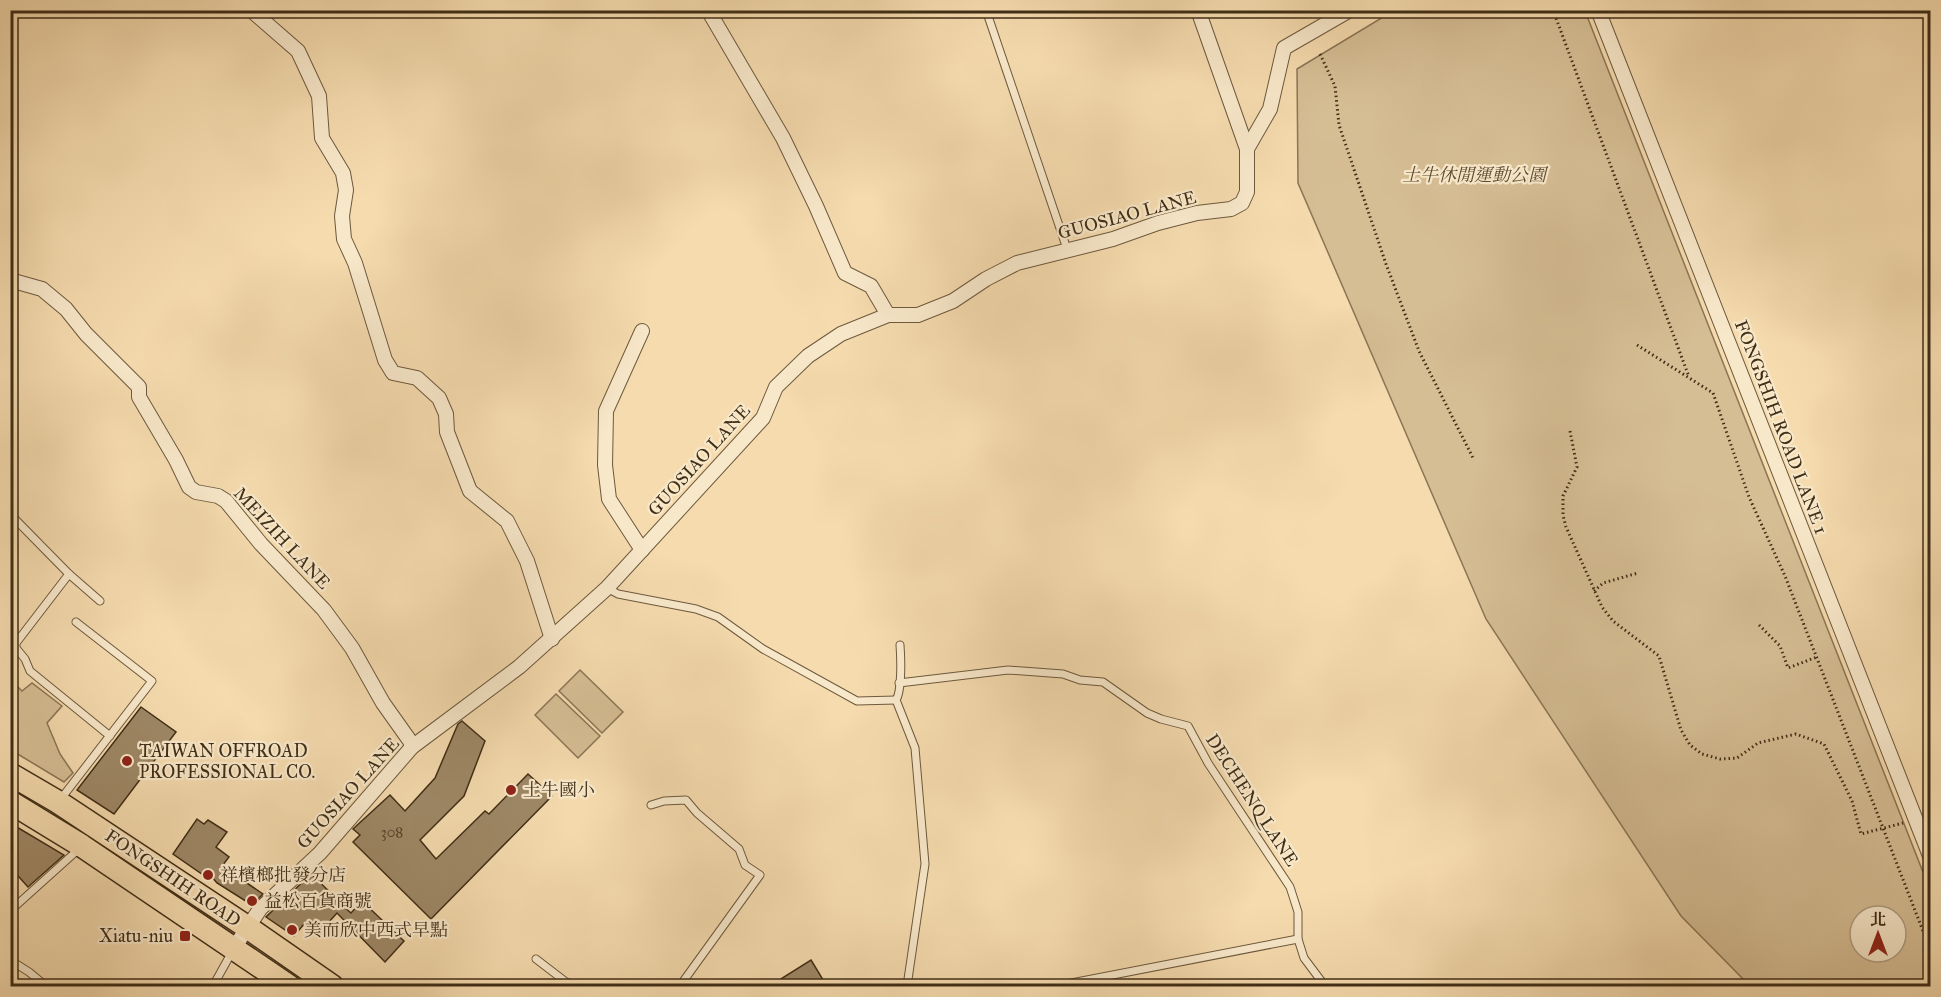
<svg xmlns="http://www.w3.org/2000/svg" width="1941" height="997" viewBox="0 0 1941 997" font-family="'IM FELL Great Primer','Noto Serif TC',serif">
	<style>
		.green { fill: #d6be94; stroke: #8b7656; stroke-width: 1.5; fill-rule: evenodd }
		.building { fill: #9e8866; stroke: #402e17; stroke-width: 1.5 }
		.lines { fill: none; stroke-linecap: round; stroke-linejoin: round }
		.service-casing { stroke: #6d593d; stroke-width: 9 }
		.minor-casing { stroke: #6d593d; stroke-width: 16 }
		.primary-casing { stroke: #402e17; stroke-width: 25 }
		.path { stroke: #402e17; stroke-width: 3; stroke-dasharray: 1.5 3; stroke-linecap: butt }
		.service { stroke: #f8e8ca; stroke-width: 7 }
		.minor { stroke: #f8e8ca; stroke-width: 14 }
		.primary { stroke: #f5dbae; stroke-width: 22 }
		.poi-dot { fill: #8f2418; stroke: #f8e8ca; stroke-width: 2 }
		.labels { text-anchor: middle; stroke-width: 4.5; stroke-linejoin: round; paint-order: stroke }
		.number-label { font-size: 15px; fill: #58442b }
		.park-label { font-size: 18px; font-style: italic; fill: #5e4b30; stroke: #f8e8ca }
		.street-label { font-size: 18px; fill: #402e17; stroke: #f8e8ca }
		.poi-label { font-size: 18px; fill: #402e17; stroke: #f8e8ca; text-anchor: start }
	</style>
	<rect width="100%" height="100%" fill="#f5dbae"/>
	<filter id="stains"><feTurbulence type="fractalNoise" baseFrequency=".00333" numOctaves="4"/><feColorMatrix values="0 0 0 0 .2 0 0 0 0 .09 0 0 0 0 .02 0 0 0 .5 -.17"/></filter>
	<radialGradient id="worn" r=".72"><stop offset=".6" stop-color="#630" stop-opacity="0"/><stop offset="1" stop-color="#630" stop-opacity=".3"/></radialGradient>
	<g class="green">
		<path d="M1393 11H1585L1930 890V986H1750L1681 916 1486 619 1298 183 1297 69ZM1860 916H1896V952H1860Z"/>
		<path d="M580 670 623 712 602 733 559 691Z"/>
		<path d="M11 680 22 691 32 683 62 706 47 723 60 754 73 773 64 782 11 750Z"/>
		<path d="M556 694 600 736 578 758 535 715Z"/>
	</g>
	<g class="building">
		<path d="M141 707 176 732 114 814 77 790Z"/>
		<path d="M462 721 485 741 464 796 420 840 436 859 485 811 489 814 528 774 552 796 431 919 353 842 360 835 353 829 390 795 405 811 435 778 458 724Z"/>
		<path d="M197 819 204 824 208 820 227 832 216 847 229 857 222 866 263 894 252 905 217 883 211 876 209 879 173 854Z"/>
		<path d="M10 823 64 855 28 887 10 867Z"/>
		<path d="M311 874 335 897 334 898 351 913 362 901 404 941 385 962 337 913 317 935 304 924 294 936 266 917Z"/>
		<path d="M811 960 825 983 819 987H768Z"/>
	</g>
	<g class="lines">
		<g class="service-casing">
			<g id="service">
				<path d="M986 10 1067 249"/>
				<path d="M10 514 69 574"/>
				<path d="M607 588 618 594 696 609 718 617 763 649 857 701 896 700"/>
				<path d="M100 601 69 574 16 643V648L25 659 30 671 110 736"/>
				<path d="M900 645C901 658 902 691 896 700L915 748 925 864 907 986"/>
				<path d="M899 683 1008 670 1063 674 1080 680 1103 682 1147 713 1161 719 1188 726 1208 763 1290 887 1298 912V939L1304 958 1325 986"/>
				<path d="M60 800 152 681 76 622"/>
				<path d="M651 805 664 801 686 800 697 813 739 849 745 865 760 875 682 983 678 986"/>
				<path d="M10 911 80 848"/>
				<path d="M536 959 566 982 578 986"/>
				<path d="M10 960 29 972 46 986"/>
				<path d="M213 986 233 950"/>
				<path d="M1056 986 1298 939"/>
			</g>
		</g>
		<g class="minor-casing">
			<g id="minor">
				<path d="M251 10 298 51 319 96 322 138 343 173 346 190 342 216 344 239 355 263 385 360 393 373 417 378 439 398 446 414 447 432 470 491 507 521 527 561 552 639"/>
				<path d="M708 10 783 138 816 206 845 273 871 286 888 315"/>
				<path d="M1198 10 1247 149"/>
				<path d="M1598 10 1930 856"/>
				<path d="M10 280 42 289 66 309 86 334 139 387V397L176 460 189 487 196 492 218 496 226 501 261 544 324 610 352 648 383 703 410 741 412 747"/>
				<path d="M642 331 606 411 605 465 609 499 642 550"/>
				<path d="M234 948 260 909 320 853 412 747 519 667 607 588 763 418 776 387 808 356 841 334 888 315H918L953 301 986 279 1017 263 1113 239 1158 223 1197 213 1231 209 1242 203 1247 192V149L1270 109 1284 48 1350 10"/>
			</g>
		</g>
		<g class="primary-casing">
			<g id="primary">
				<path d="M10 774 58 802 247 927 332 986"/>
				<path d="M10 802 82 846 289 986"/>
			</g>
		</g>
		<g class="path">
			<path d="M1553 10 1689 377"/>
			<path d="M1320 54 1335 86 1339 125 1386 264 1419 351 1473 458"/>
			<path d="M1637 345 1713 393 1749 497 1785 576 1930 949"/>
			<path d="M1570 431 1577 467 1563 496V515L1566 527 1602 607 1613 621 1659 656 1681 730 1690 745 1702 754 1720 759 1737 758 1758 743 1796 734 1824 744 1852 801 1861 834 1903 823"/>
			<path d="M1594 591 1603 583 1638 573"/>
			<path d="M1759 625 1780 646 1788 668 1817 657"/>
		</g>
		<use href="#service" class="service"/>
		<use href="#minor" class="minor"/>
		<use href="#primary" class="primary"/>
	</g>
	<g class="poi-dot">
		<circle cx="127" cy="761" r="6"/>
		<circle cx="511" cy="790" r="6"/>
		<circle cx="208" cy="875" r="6"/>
		<circle cx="252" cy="901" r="6"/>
		<circle cx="292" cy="930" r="6"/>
		<rect x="179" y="930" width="12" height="12" rx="3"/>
	</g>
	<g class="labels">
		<g class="number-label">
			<text x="392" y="837">308</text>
		</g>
		<g class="park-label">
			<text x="1474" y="181">土牛休閒運動公園</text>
		</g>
		<g class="street-label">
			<text transform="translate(1127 215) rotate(-15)" y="6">GUOSIAO LANE</text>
			<text transform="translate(1781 427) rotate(69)" y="6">FONGSHIH ROAD LANE 1</text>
			<text transform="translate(699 460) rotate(-48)" y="6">GUOSIAO LANE</text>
			<text transform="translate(282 538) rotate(47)" y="6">MEIZIH LANE</text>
			<text transform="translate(348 793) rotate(-48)" y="6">GUOSIAO LANE</text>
			<text transform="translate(1252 800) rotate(57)" y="6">DECHENQ LANE</text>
			<text transform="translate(173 878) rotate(34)" y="6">FONGSHIH ROAD</text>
		</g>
		<g class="poi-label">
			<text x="139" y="757">TAIWAN OFFROAD<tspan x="139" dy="21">PROFESSIONAL CO.</tspan></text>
			<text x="523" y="796">土牛國小</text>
			<text x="220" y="881">祥檳榔批發分店</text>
			<text x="264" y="907">益松百貨商號</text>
			<text x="304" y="936">美而欣中西式早點</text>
			<text x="173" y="942" text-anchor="end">Xiatu-niu</text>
		</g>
	</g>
	<rect width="1941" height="997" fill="none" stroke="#f5dbae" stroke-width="36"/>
	<rect x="12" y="12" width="1917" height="973" fill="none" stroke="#402e17" stroke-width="3"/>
	<rect x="18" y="18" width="1905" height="961" fill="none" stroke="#402e17" stroke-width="1.5"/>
	<g transform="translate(1878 934)"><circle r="28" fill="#f8e8ca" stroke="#ae9e82" stroke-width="1.5"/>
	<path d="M0-4.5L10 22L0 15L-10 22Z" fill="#8f2418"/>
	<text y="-9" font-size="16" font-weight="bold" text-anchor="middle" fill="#402e17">北</text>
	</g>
	<rect width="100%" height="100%" filter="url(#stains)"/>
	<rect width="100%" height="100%" fill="url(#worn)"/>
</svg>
